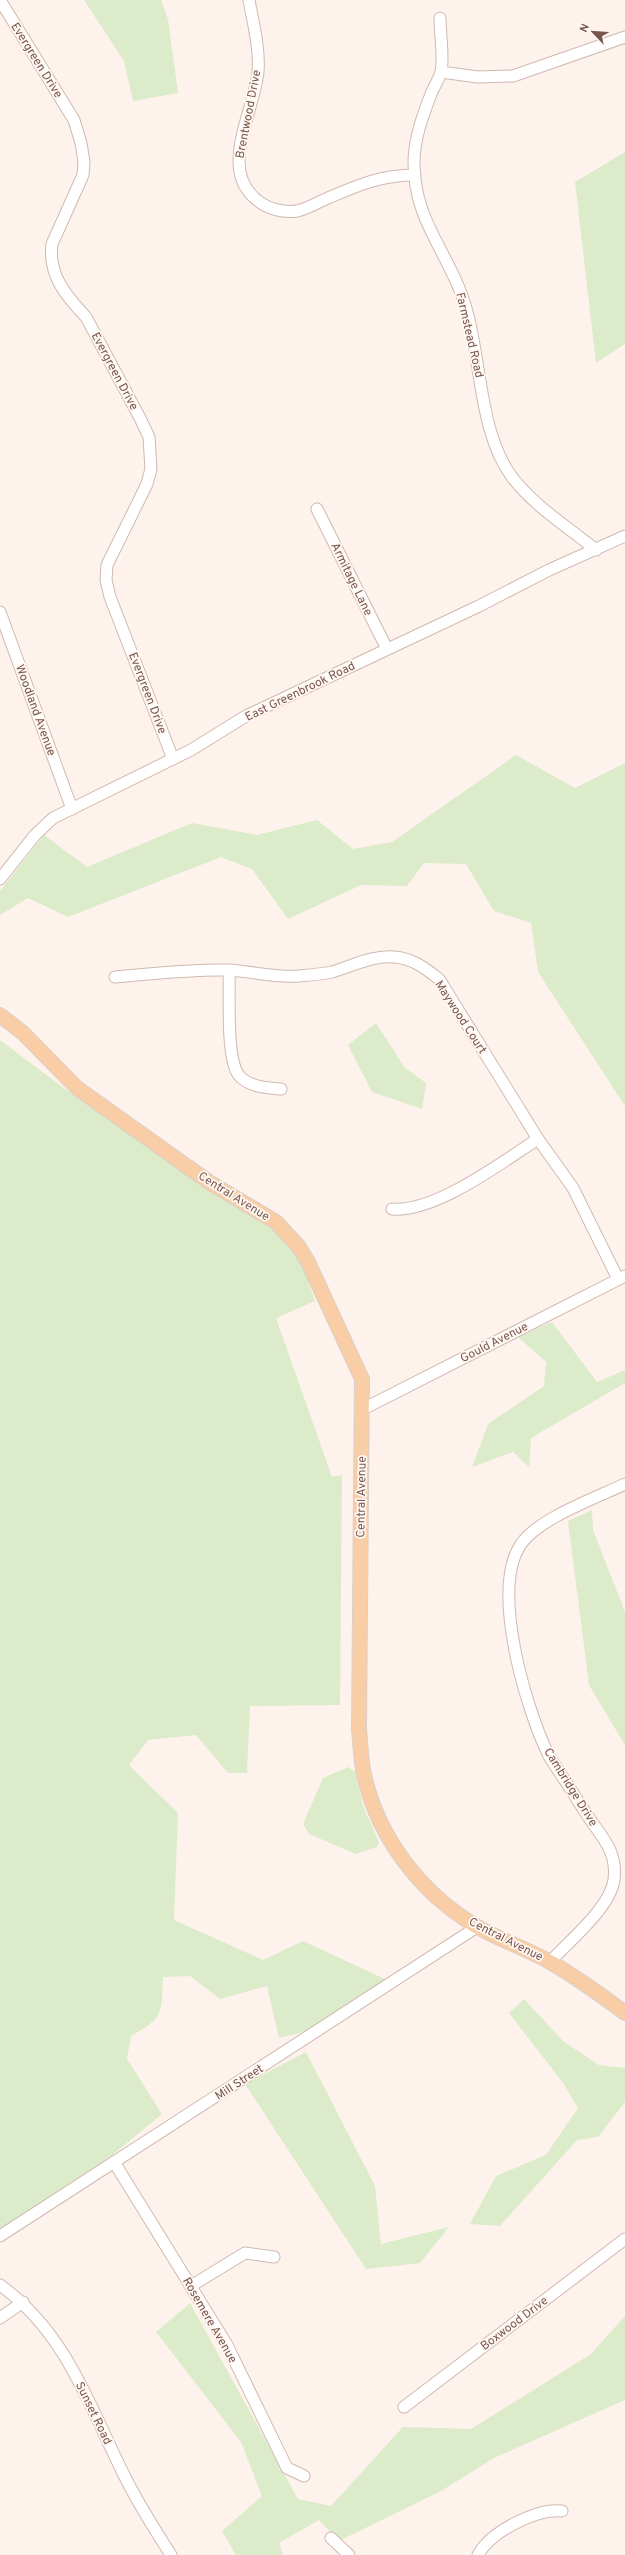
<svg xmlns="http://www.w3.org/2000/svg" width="625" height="2555" viewBox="0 0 625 2555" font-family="Overpass,sans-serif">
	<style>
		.green { fill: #dcebc9 }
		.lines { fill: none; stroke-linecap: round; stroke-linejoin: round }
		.minor-casing { stroke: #d0b9b0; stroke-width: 13 }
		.major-casing { stroke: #d9d0cd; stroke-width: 16 }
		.minor { stroke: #fff; stroke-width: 11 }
		.major { stroke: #f9cda6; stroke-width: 14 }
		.labels { text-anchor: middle; stroke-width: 3.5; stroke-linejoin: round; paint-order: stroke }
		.street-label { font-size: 12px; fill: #79564e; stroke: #fff8f3 }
	</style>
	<rect width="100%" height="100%" fill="#fdf3ec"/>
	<g class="green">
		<path d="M84 0H161L168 19 178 93 133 101 124 61Z"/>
		<path d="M625 152V344L596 363 575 182Z"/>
		<path d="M516 755 575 788 625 763V1106L538 972 531 923 494 911 466 864 424 863 407 886 361 885 288 919 252 869 221 857 68 917 28 898 0 915V891L44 835 87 867 192 823 257 835 317 820 353 849 392 842Z"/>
		<path d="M376 1023 405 1068 426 1083 422 1109 372 1092 348 1045Z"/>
		<path d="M0 1040 77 1098 276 1232 299 1256 315 1301 276 1318 332 1477 342 1475 340 1705 250 1706 247 1773H228L196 1735 148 1740 129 1765 178 1813 174 1920 263 1960 303 1941 387 1980 307 2031 279 2038 267 1986 220 1999 190 1976 163 1977C161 2014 165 2017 131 2036L127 2059 162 2114 98 2167 0 2229Z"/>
		<path d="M552 1322 597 1382 625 1370V1383L531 1438 529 1467 513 1452 472 1467 488 1424 544 1386 546 1362 518 1337Z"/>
		<path d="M592 1510 593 1530 625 1612V1745L589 1685 568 1521Z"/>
		<path d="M348 1767 355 1772 363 1806 379 1842 377 1847 356 1854 309 1834 303 1824 323 1778Z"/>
		<path d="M524 1999 563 2041 599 2065 625 2068V2102L598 2137 577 2140 500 2226 470 2224 496 2176 546 2155 578 2108 563 2083 509 2013Z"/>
		<path d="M306 2052 375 2186 381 2244 449 2227 420 2263 366 2269 245 2084Z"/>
		<path d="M190 2303 298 2499 331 2506 403 2427 471 2429 591 2354 625 2316V2400L494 2458 441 2491 339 2541 319 2520 279 2543 283 2555H236L222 2531 262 2496 241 2442 156 2332Z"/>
	</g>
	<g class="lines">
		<g class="minor-casing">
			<g id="minor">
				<path d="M0 0 74 120 81 143 84 162 83 175 52 244C48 275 66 296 86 317L140 418 149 437 151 469 147 484 107 565 106 580 110 597 173 759"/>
				<path d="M249 0C253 23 260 48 258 72 254 112 218 170 257 200 268 209 283 213 297 211 307 209 318 202 328 198 359 185 381 175 415 175"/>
				<path d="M440 18C440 34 444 56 441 72 439 79 434 87 431 94 423 115 414 139 414 162 414 215 440 242 459 288 483 345 475 427 512 477 534 506 568 527 596 550"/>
				<path d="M441 72 478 77 513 76 625 37"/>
				<path d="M317 509 387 649"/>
				<path d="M0 612 72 809"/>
				<path d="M0 879 35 835 53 818 191 750 246 716 479 606 549 570 625 536"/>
				<path d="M229 970C230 994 226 1056 238 1074 247 1087 267 1088 281 1089"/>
				<path d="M115 977C152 974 189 969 227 970 251 971 274 978 299 976 310 975 322 974 332 972 352 966 373 955 394 957 412 958 425 968 439 979L538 1139 573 1188 618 1279"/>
				<path d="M392 1209C435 1213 502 1162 538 1139"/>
				<path d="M363 1409 625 1276"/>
				<path d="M550 1962C569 1941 610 1908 614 1880 617 1856 607 1843 594 1825 584 1811 575 1796 566 1782 560 1773 553 1763 548 1754 526 1708 490 1589 521 1544 539 1518 596 1498 625 1484"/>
				<path d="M114 2162 227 2345 287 2468 304 2476"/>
				<path d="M0 2236 477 1927"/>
				<path d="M0 2285C67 2333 90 2408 126 2479 139 2505 155 2530 171 2555"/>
				<path d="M191 2286 245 2253 274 2257"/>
				<path d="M0 2318 23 2302"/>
				<path d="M404 2407 625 2239"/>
				<path d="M331 2538 349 2555"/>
				<path d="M478 2555C490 2532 537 2508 562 2511"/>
			</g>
		</g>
		<g class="major-casing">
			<path id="major" d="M0 1015 23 1033 77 1088 209 1182 276 1222 299 1247 308 1262 362 1379 359 1728C360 1742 361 1757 363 1770 376 1835 419 1892 476 1926 499 1940 526 1948 550 1962 576 1977 601 1995 625 2013"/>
		</g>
		<use href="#minor" class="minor"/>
		<use href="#major" class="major"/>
	</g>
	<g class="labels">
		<g class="street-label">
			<text transform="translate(37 60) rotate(58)" y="4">Evergreen Drive</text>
			<text transform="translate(248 114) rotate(-79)" y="4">Brentwood Drive</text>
			<text transform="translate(470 335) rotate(77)" y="4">Farmstead Road</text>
			<text transform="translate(115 371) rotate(62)" y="4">Evergreen Drive</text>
			<text transform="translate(352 579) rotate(64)" y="4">Armitage Lane</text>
			<text transform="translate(300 691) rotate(-26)" y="4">East Greenbrook Road</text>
			<text transform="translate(148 693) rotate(69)" y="4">Evergreen Drive</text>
			<text transform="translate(36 710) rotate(70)" y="4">Woodland Avenue</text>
			<text transform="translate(461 1017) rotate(57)" y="4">Maywood Court</text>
			<text transform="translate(234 1196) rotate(32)" y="4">Central Avenue</text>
			<text transform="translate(494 1342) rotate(-27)" y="4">Gould Avenue</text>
			<text transform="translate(361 1497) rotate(-89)" y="4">Central Avenue</text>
			<text transform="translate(571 1787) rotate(58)" y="4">Cambridge Drive</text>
			<text transform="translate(506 1939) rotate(27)" y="4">Central Avenue</text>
			<text transform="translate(239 2082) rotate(-33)" y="4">Mill Street</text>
			<text transform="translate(210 2320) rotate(60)" y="4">Rosemere Avenue</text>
			<text transform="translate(514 2323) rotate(-37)" y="4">Boxwood Drive</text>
			<text transform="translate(94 2413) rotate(64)" y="4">Sunset Road</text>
		</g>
	</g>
	<g transform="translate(593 32) rotate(295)" stroke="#fff8f3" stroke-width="3" paint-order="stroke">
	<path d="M0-3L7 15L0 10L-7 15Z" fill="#79564e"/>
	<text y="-6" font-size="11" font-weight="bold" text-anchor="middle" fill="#79564e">N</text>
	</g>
</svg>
